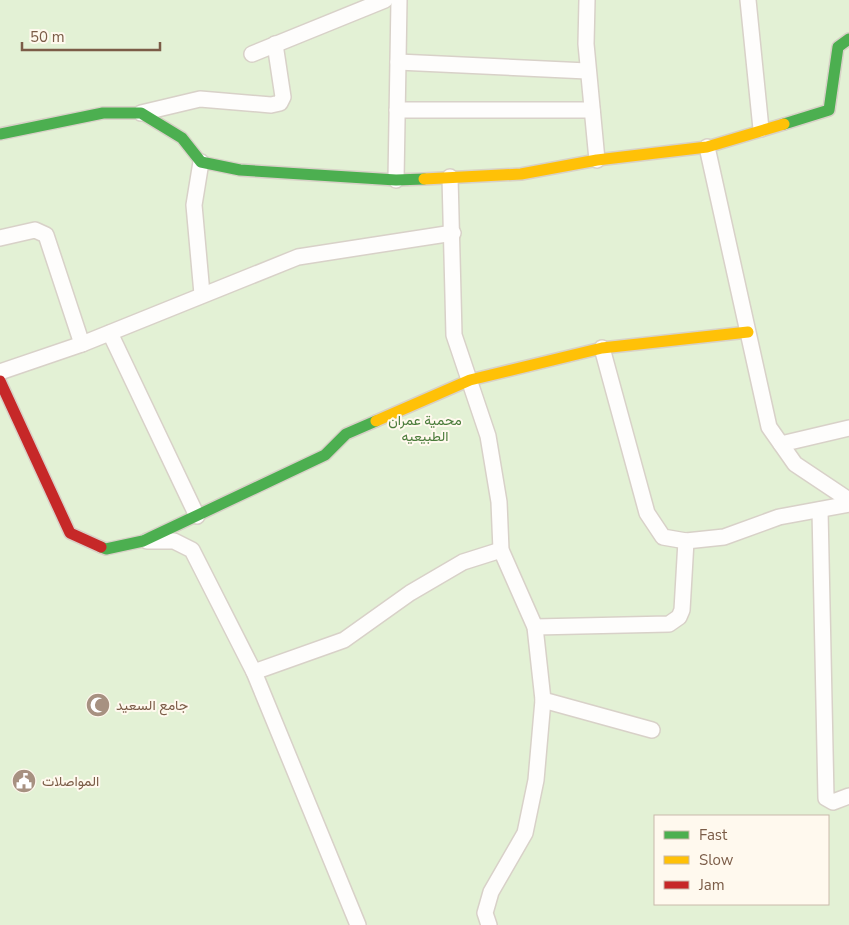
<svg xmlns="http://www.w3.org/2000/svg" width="849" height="925" viewBox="0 0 849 925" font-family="'Nunito Sans',Vazirmatn,sans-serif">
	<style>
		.green { fill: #e3f1d5; fill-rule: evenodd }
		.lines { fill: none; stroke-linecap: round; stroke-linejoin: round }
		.street-casing { stroke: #d8d1c8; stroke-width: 18 }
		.fast-casing { stroke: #d8d1c7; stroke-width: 14 }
		.slow-casing { stroke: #d8d1c7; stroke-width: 14 }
		.jam-casing { stroke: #d8d1c7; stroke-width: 14 }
		.street { stroke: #fefdfc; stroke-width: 15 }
		.fast { stroke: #4caf50; stroke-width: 11 }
		.slow { stroke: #ffc107; stroke-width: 11 }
		.jam { stroke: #c62828; stroke-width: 11 }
		.labels { text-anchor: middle; stroke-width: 4; stroke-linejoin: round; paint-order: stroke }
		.park-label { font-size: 14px; fill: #4b7c3b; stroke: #fff9ee }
		.poi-label { font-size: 14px; fill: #7b5c47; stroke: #fff9ee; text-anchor: start }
	</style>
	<rect width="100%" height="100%" fill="#f8f4ec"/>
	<path class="green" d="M0 0H849V925H0ZM655 816H828V904H655Z"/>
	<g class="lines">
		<g class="street-casing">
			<g id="street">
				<path d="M587 0 586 44 597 160"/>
				<path d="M748 0 761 129"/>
				<path d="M252 54 385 0"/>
				<path d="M398 62 587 71"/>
				<path d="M397 110H592"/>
				<path d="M141 113 200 99 271 105 280 103 283 97 275 44"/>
				<path d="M707 147 769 427 795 464 849 500"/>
				<path d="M201 162 194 205 202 294"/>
				<path d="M450 177 454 335 488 436 499 502 501 550 535 627 543 700 536 780 525 833 491 892 485 913 489 925"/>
				<path d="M396 180 399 0"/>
				<path d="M0 238 35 230 46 235 82 344"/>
				<path d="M110 333 197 516"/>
				<path d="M602 348 647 513 663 537 686 541 724 537 779 517 849 504"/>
				<path d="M0 372 82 344 298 257 453 233"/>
				<path d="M781 444 849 428"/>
				<path d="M820 510 826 798 833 802 849 796"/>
				<path d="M147 541H174L192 550 254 672 358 925"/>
				<path d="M535 627 669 624 679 617 682 610 686 541"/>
				<path d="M254 672 344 640 410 593 463 562 501 550"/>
				<path d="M543 700 652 730"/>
			</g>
		</g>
		<g class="fast-casing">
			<g id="fast">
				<path d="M784 124 829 110 838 47 849 39"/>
				<path d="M0 134 103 113H141L182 138 201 162 240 170 396 180 424 179"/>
				<path d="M101 547 106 549 143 541 325 455 346 434 376 421"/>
			</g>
		</g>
		<g class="slow-casing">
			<g id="slow">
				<path d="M424 179 521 174 597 160 707 147 784 124"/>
				<path d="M376 421 470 380 602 348 748 332"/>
			</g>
		</g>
		<g class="jam-casing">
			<path id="jam" d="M0 381 70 533 101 547"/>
		</g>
		<use href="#street" class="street"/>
		<use href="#fast" class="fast"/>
		<use href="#slow" class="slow"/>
		<use href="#jam" class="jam"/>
	</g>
	<defs>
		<g id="mosque-disc" transform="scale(1.25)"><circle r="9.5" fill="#a79181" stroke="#fff9ee"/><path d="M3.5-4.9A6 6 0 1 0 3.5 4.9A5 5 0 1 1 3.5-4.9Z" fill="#fff"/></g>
		<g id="civic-disc" transform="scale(1.25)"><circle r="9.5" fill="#a79181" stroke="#fff9ee"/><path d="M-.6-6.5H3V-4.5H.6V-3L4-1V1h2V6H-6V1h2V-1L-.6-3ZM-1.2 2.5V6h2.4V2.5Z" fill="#fff"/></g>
	</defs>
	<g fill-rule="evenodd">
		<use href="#mosque-disc" x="98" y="705"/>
		<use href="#civic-disc" x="24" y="781"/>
	</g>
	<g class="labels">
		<g class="park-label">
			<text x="425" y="425">محمية عمران<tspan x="425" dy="16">الطبيعيه</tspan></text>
		</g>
		<g class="poi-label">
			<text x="116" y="710">جامع السعيد</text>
			<text x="42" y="786">المواصلات</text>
		</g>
	</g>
	<rect x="654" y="815" width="175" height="90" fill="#fff9ee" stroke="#cabaab"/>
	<rect x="664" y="831" width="25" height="8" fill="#4caf50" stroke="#cabaab"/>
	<text x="699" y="840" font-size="15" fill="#7b5c47">Fast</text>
	<rect x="664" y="856" width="25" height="8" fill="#ffc107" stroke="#cabaab"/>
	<text x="699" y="865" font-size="15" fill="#7b5c47">Slow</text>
	<rect x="664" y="881" width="25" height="8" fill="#c62828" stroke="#cabaab"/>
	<text x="699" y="890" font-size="15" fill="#7b5c47">Jam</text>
	<path d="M22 42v8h138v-8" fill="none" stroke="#7b5c47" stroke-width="2.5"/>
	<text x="30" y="42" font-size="15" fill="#7b5c47" stroke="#fff9ee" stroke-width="4" paint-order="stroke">50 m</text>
</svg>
